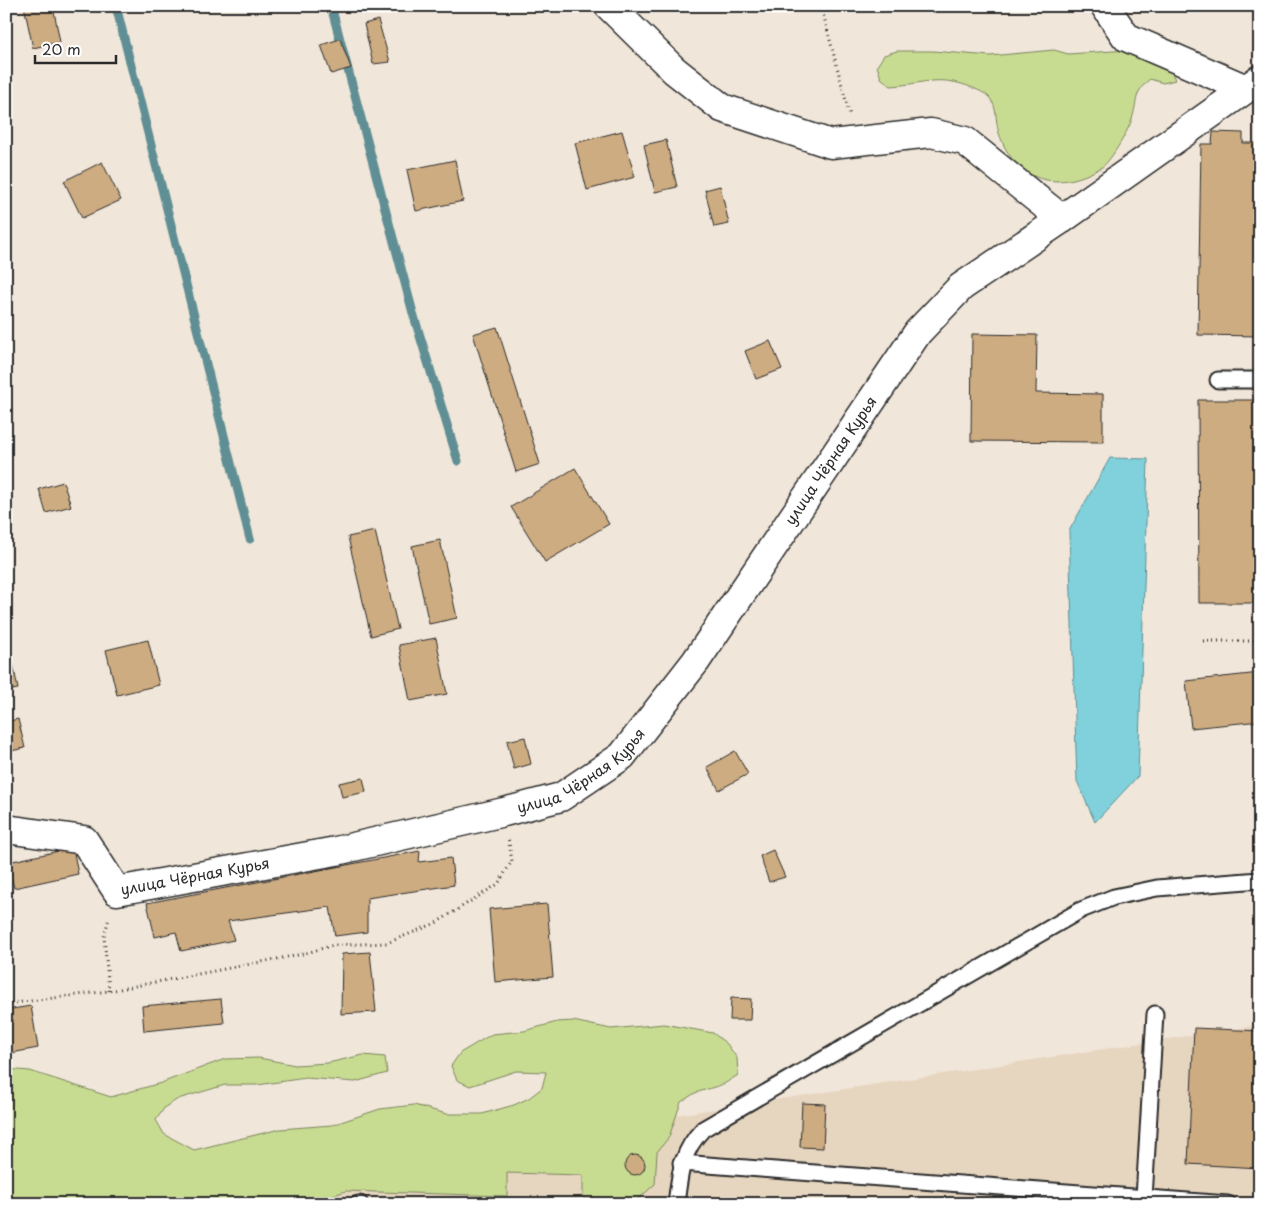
<svg xmlns="http://www.w3.org/2000/svg" width="1266" height="1210" viewBox="0 0 1266 1210" font-family="'Playpen Sans',sans-serif">
	<style>
		.built { fill: #e6d5bf }
		.green { fill: #c8dc91; stroke: #7a845e }
		.water { fill: #80d1db; stroke: #5e8f95 }
		.lines { fill: none; stroke-linecap: round; stroke-linejoin: round }
		.stream { stroke: #5e8f95; stroke-width: 9 }
		.building { fill: #ceac81; stroke: #2b2b2b }
		.service-casing { stroke: #2b2b2b; stroke-width: 19 }
		.minor-casing { stroke: #2b2b2b; stroke-width: 31 }
		.path { stroke: #2b2b2b; stroke-width: 3; stroke-dasharray: 1 4; stroke-linecap: butt }
		.service { stroke: #fff; stroke-width: 15 }
		.minor { stroke: #fff; stroke-width: 28 }
		.labels { text-anchor: middle; stroke-width: 4.5; stroke-linejoin: round; paint-order: stroke }
		.street-label { font-size: 15px; fill: #2b2b2b; stroke: #fff }
	</style>
	<rect width="100%" height="100%" fill="#f0e6d9"/>
	<filter id="ink" filterUnits="userSpaceOnUse"><feTurbulence type="fractalNoise" baseFrequency=".02" numOctaves="2"/><feDisplacementMap in="SourceGraphic" scale="10" xChannelSelector="R" yChannelSelector="G"/><feConvolveMatrix kernelMatrix="1 2 1 2 8 2 1 2 1" color-interpolation-filters="sRGB"/></filter>
	<g filter="url(#ink)">
		<path class="built" d="M1260 1025V1204H99Z"/>
		<g class="green">
			<path d="M1054 50 1068 54 1128 50 1170 67 1175 80 1163 83 1150 79C1133 93 1138 101 1132 119 1129 129 1111 161 1102 167 1059 193 1015 183 999 133 995 121 998 107 989 97 985 93 978 90 973 88 939 74 924 84 891 86L881 78 877 66 884 55 897 51H933L990 56Z"/>
			<path d="M573 1021 611 1029 664 1024 713 1033 727 1044 737 1058 738 1075 724 1084 695 1093 681 1102 669 1137 657 1152 655 1184 635 1202 583 1198V1175L507 1173V1196L346 1191 330 1196 329 1204H6V1069L30 1071 111 1097 161 1083 225 1059 259 1058 295 1065 328 1063 363 1055 385 1057 387 1073 355 1082 306 1078 257 1085H225L178 1099 165 1107 156 1120 164 1134 194 1150 280 1129 332 1125 380 1109 414 1105 447 1114H482L514 1105 529 1098 542 1088 546 1072 516 1071 470 1086 457 1080 451 1066 460 1053 492 1034 524 1031 557 1022Z"/>
		</g>
		<path class="water" d="M1110 458 1148 459 1138 776 1095 822 1077 781 1069 531Z"/>
		<g class="lines">
			<g class="stream">
				<path d="M116 6 250 539"/>
				<path d="M331 6 413 313 458 461"/>
			</g>
		</g>
		<g class="building">
			<path d="M24 6H53L60 42 33 48Z"/>
			<path d="M378 20 390 62 373 64 364 24Z"/>
			<path d="M340 39 351 68 331 74 321 45Z"/>
			<path d="M622 131 635 177 587 190 575 143Z"/>
			<path d="M1213 132 1243 133V143H1260V336L1198 335 1201 144H1212Z"/>
			<path d="M666 140 677 187 655 192 644 145Z"/>
			<path d="M455 160 463 201 416 211 407 170Z"/>
			<path d="M102 162 121 200 82 218 64 181Z"/>
			<path d="M720 186 729 224 714 227 705 190Z"/>
			<path d="M497 327 540 464 516 472 473 334Z"/>
			<path d="M972 334 1037 335 1036 393 1103 394V442L971 441Z"/>
			<path d="M770 341 782 369 756 379 745 351Z"/>
			<path d="M1198 400H1260V603H1199Z"/>
			<path d="M575 468 609 524 545 562 511 507Z"/>
			<path d="M63 482 71 506 46 513 39 489Z"/>
			<path d="M375 531 398 629 371 636 348 537Z"/>
			<path d="M440 540 457 618 429 624 412 546Z"/>
			<path d="M436 638 447 694 410 701 399 645Z"/>
			<path d="M148 640 159 685 117 695 106 650Z"/>
			<path d="M13 664 18 689 6 691V666Z"/>
			<path d="M1260 673V721L1191 728 1186 681Z"/>
			<path d="M18 719 25 748 6 752V722Z"/>
			<path d="M525 737 531 764 514 769 507 741Z"/>
			<path d="M735 751 748 774 719 790 707 767Z"/>
			<path d="M363 778 366 792 342 797 339 783Z"/>
			<path d="M73 848 78 874 14 888 8 862Z"/>
			<path d="M773 850 785 877 769 882 760 856Z"/>
			<path d="M420 851 419 862 451 858 454 885 367 898V932L335 936 330 907 228 921 234 940 181 951 176 932 155 937 147 903Z"/>
			<path d="M547 904 553 977 495 982 489 909Z"/>
			<path d="M370 952 376 1012 341 1014 342 954Z"/>
			<path d="M731 998 751 999 750 1020H730Z"/>
			<path d="M221 999 224 1023 144 1031 142 1006Z"/>
			<path d="M31 1006 38 1048 6 1054V1010Z"/>
			<path d="M1194 1028 1260 1031V1168L1188 1164Z"/>
			<path d="M802 1103 825 1104 823 1148 800 1147Z"/>
			<circle cx="635" cy="1165" r="10"/>
		</g>
		<g class="lines">
			<g class="service-casing">
				<g id="service">
					<path d="M1218 380H1260"/>
					<path d="M681 1163 1228 1204"/>
					<path d="M1144 1198 1155 1014"/>
					<path d="M358 1204H360"/>
					<path d="M676 1204C680 1173 681 1152 703 1129L1081 910 1114 897 1157 888 1260 880"/>
				</g>
			</g>
			<g class="minor-casing">
				<g id="minor">
					<path d="M609 6 674 70 722 108 831 144 931 133 965 141 1062 219"/>
					<path d="M1105 6 1126 37 1244 88"/>
					<path id="s1" d="M6 829 84 840 117 891 336 851 504 812 561 797 622 756 696 661 918 332 961 287 1062 219 1260 79"/>
				</g>
			</g>
			<g class="path">
				<path d="M821 6 850 116"/>
				<path d="M1203 641H1260"/>
				<path d="M109 991 104 937 109 918"/>
				<path d="M6 1004 109 991 303 954 334 945 387 943 436 923 498 884 512 861 508 837"/>
			</g>
			<use href="#service" class="service"/>
			<use href="#minor" class="minor"/>
		</g>
	</g>
	<g class="labels">
		<g class="street-label">
			<text dy="5" stroke="none"><textPath href="#s1" startOffset="1029">улица Чёрная Курья</textPath></text>
			<text dy="5" stroke="none"><textPath href="#s1" startOffset="624">улица Чёрная Курья</textPath></text>
			<text dy="5" stroke="none"><textPath href="#s1" startOffset="219">улица Чёрная Курья</textPath></text>
		</g>
	</g>
	<rect width="1266" height="1210" fill="none" stroke="#fff" stroke-width="25"/>
	<rect x="12" y="12" width="1241" height="1185" fill="none" stroke="#2b2b2b" stroke-width="2" filter="url(#ink)"/>
	<path d="M35 55v8h81v-8" fill="none" stroke="#2b2b2b" stroke-width="2.5"/>
	<text x="42" y="55" font-size="15" fill="#2b2b2b" stroke="#ffffff" stroke-width="4" paint-order="stroke">20 m</text>
</svg>
